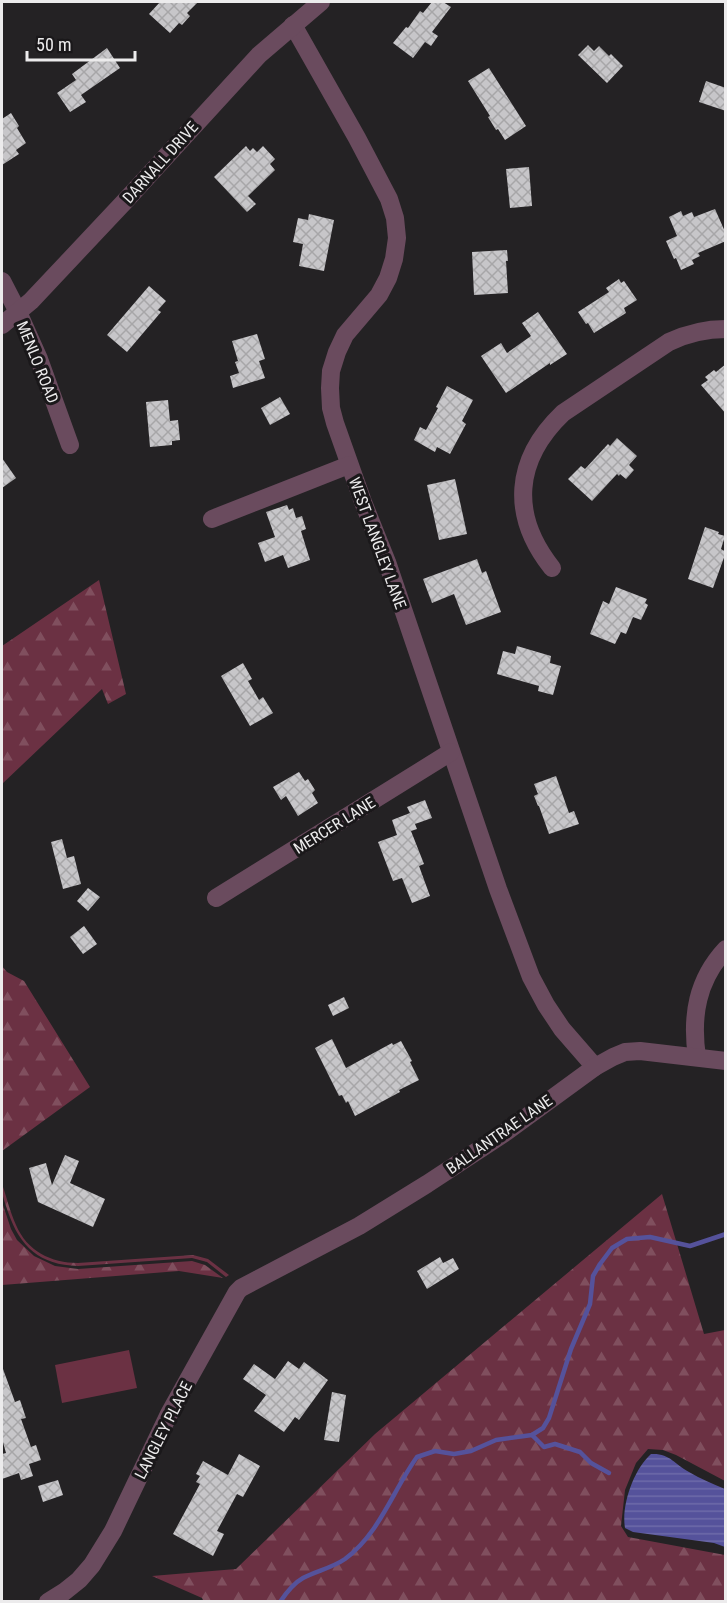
<svg xmlns="http://www.w3.org/2000/svg" width="727" height="1603" viewBox="0 0 727 1603" font-family="'Roboto Condensed',sans-serif">
	<style>
		.forest { fill: url(#forest-firs) }
		.garden { fill: #6b3143 }
		.water { fill: url(#water-rules) }
		.lines { fill: none; stroke-linecap: round; stroke-linejoin: round }
		.stream { stroke: #55529b; stroke-width: 4.5 }
		.building { fill: url(#building-cross-hatch) }
		.minor { stroke: #6a4b5e; stroke-width: 18 }
		.labels { text-anchor: middle; stroke-width: 6; stroke-linejoin: round; paint-order: stroke }
		.street-label { font-size: 16px; fill: #ecebec; stroke: #1a181a }
	</style>
	<defs>
		<pattern id="forest-firs" width="22" height="20" patternUnits="userSpaceOnUse" patternTransform="scale(1.5)"><rect width="22" height="20" fill="#6b3143"/><path d="M5 1l3.5 6h-7zM16 11l3.5 6h-7z" fill="#804f5e"/></pattern>
		<pattern id="water-rules" width="6" height="5" patternUnits="userSpaceOnUse" patternTransform="scale(1.5)"><rect width="6" height="5" fill="#55529b"/><path d="M0 2.5h6" fill="none" stroke="#6e6ba9"/></pattern>
		<pattern id="building-cross-hatch" width="8" height="8" patternUnits="userSpaceOnUse" patternTransform="scale(1.5)"><rect width="8" height="8" fill="#c7c6c9"/><path d="M0 0l8 8M0 8l8-8" fill="none" stroke="#a7a6a8"/></pattern>
	</defs>
	<rect width="100%" height="100%" fill="#242224"/>
	<g class="forest">
		<path d="M99 580 126 694 108 704 102 689 2 784V646Z"/>
		<path d="M2 966 7 972 24 981 90 1087 2 1151Z"/>
		<path d="M2 1184C7 1198 10 1212 16 1225 27 1251 51 1263 78 1263L193 1255 208 1259 229 1275 226 1277 207 1262 192 1258 78 1266C40 1265 20 1247 8 1212 5 1202 1 1194 2 1184Z"/>
		<path d="M662 1194 704 1334 725 1330V1481L676 1455 663 1450 648 1449 636 1463 625 1490 621 1526 628 1537 725 1555V1601L204 1602 202 1598 152 1576 236 1569 375 1434Z"/>
		<path d="M2 1202 11 1229 17 1240 34 1256 55 1266 78 1269 192 1261 205 1265 223 1278 179 1271 2 1285Z"/>
	</g>
	<path class="garden" d="M129 1350 137 1388 62 1403 55 1365Z"/>
	<path class="water" d="M651 1454C670 1453 674 1464 689 1472 701 1479 713 1484 725 1489V1547L714 1543 633 1532 625 1528C621 1505 634 1469 651 1454Z"/>
	<g class="lines">
		<g class="stream">
			<path d="M532 1435 544 1447 555 1444 580 1452 591 1463 609 1473"/>
			<path d="M280 1602C286 1593 294 1583 303 1578 316 1571 332 1568 345 1559 380 1533 393 1490 417 1457L435 1451 454 1454 471 1451 496 1440 532 1435 543 1428 549 1418 571 1349 590 1304 593 1276 600 1264 612 1248 627 1239 650 1237 690 1246 726 1234"/>
		</g>
	</g>
	<g class="building">
		<path d="M160 2H198L187 13 190 16 182 25 179 23 170 33 149 14Z"/>
		<path d="M432 2H443L451 7 432 32 438 36 431 46 425 42 413 58 393 43 406 27 408 28 420 11 423 13Z"/>
		<path d="M588 45 594 51 599 46 609 56 611 54 623 66 607 83 578 55Z"/>
		<path d="M107 48 120 68 81 95 86 102 70 112 57 93 76 80 72 74Z"/>
		<path d="M489 68 526 126 505 140 498 129 496 130 488 117 490 116 468 81Z"/>
		<path d="M706 81 726 88V111L699 102Z"/>
		<path d="M11 113 19 126 17 128 26 143 16 150 19 154 2 165V119Z"/>
		<path d="M246 146 250 151 253 148 257 152 263 146 275 159 270 164 275 170 248 196 256 204 247 212 214 177Z"/>
		<path d="M529 167 532 206 510 208 506 169Z"/>
		<path d="M715 209 726 234V241L698 253 700 256 692 260 694 264 681 270 676 258 674 259 666 241 677 236 669 217 681 211 683 216 692 212 694 217Z"/>
		<path d="M309 214 334 220 324 271 299 266 303 244 293 242 298 218 308 220Z"/>
		<path d="M507 250 508 261H506L508 293 474 295 472 252Z"/>
		<path d="M619 279 621 283 624 281 637 300 624 308 626 313 594 333 588 323 586 324 578 312 609 292 606 288Z"/>
		<path d="M149 286 166 301 158 310 161 312 127 352 107 335Z"/>
		<path d="M538 312 567 354 550 365V363L506 393 481 356 501 343 507 353 531 336 522 323Z"/>
		<path d="M257 334 265 359 259 361 265 378 233 388 230 376 239 373 235 362 238 361 232 341Z"/>
		<path d="M726 364V414L701 385 708 380 705 377 714 370 716 372Z"/>
		<path d="M447 386 473 400 462 421 466 424 450 454 437 447 435 452 414 440 420 427 426 430 438 408 436 407Z"/>
		<path d="M280 397 290 414 270 425 261 408Z"/>
		<path d="M168 400 170 421 178 420 180 440 172 441V445L150 447 146 402Z"/>
		<path d="M617 438 637 456 629 465 634 470 626 479 620 474 619 476 617 474 592 501 568 479 581 466 585 469 608 444 610 446Z"/>
		<path d="M2 458 16 478 2 488Z"/>
		<path d="M455 479 467 534 439 540 427 485Z"/>
		<path d="M287 505 289 510 293 508 296 518 302 516 306 529 301 531 310 560 288 568 283 555 265 562 258 543 275 537 266 512Z"/>
		<path d="M705 527 719 532 718 534 725 536 721 549 726 552 713 588 688 579Z"/>
		<path d="M477 559 482 573 486 571 501 612 466 625 454 594 432 603 423 579Z"/>
		<path d="M616 587 647 599 645 603 648 605 641 620 633 617 626 634 621 632 615 644 590 634 603 601 609 604Z"/>
		<path d="M517 646 551 656 550 663 561 666 553 695 538 691 539 686 497 674 503 651 515 654Z"/>
		<path d="M243 663 252 679 248 681 259 700 263 697 273 713 250 726 221 676Z"/>
		<path d="M299 772 305 781 308 779 315 790 312 793 318 803 298 816 286 796 281 800 273 787Z"/>
		<path d="M556 776 569 813 574 811 579 824 549 834 539 806H538L534 796 538 794 534 784Z"/>
		<path d="M425 800 432 818 415 824 417 829 411 831 424 864 419 866 430 896 412 903 402 878 393 881 378 842 397 835 392 820 410 813 407 807Z"/>
		<path d="M62 839 67 858 74 856 81 884 63 889 51 842Z"/>
		<path d="M88 888 100 897 88 911 77 901Z"/>
		<path d="M84 926 97 944 83 954 70 937Z"/>
		<path d="M344 997 349 1008 333 1016 328 1005Z"/>
		<path d="M332 1039 346 1068 392 1043 393 1045 401 1041 412 1061 410 1062 419 1080 399 1090 400 1092 355 1116 348 1101 346 1103 342 1095 339 1096 315 1048Z"/>
		<path d="M65 1155 79 1161 70 1183 105 1199 93 1227 38 1202 29 1168 46 1163 52 1185Z"/>
		<path d="M440 1257 443 1263 453 1258 459 1269 427 1289 417 1271Z"/>
		<path d="M288 1361 299 1369 304 1362 328 1380 299 1420 295 1417 284 1432 254 1411 266 1395 243 1379 254 1364 275 1379Z"/>
		<path d="M3 1369 15 1402 20 1400 26 1418 21 1419 31 1447 36 1445 41 1460 29 1464 33 1476 21 1480 19 1473 2 1479V1454L6 1453 2 1439V1370Z"/>
		<path d="M332 1392 346 1395 339 1442 324 1440Z"/>
		<path d="M239 1454 260 1466 243 1497 237 1494 217 1531 224 1534 213 1556 173 1534 200 1484 196 1482 200 1476 196 1474 203 1461 228 1475Z"/>
		<path d="M58 1480 63 1495 43 1502 38 1486Z"/>
	</g>
	<g class="lines">
		<g class="minor">
			<path d="M293 25 357 138 389 199 395 218 397 238 394 259 388 278 379 295 345 335 337 352 331 371 330 388 331 408 335 423 363 502 387 562 498 889 531 977 546 1005 562 1029 595 1067"/>
			<path d="M2 281 18 312 39 359 70 445"/>
			<path d="M2 325 31 301 127 199 259 55 321 2"/>
			<path d="M212 519 349 465"/>
			<path d="M552 568C510 515 514 460 563 413L669 342C688 333 705 329 726 329"/>
			<path d="M216 898 451 752"/>
			<path d="M697 1057C691 1016 697 980 726 949"/>
			<path d="M48 1602 64 1592 79 1580 92 1565 113 1531 169 1414 237 1292 241 1288 359 1226 427 1184 506 1132 595 1067 613 1057 625 1052 640 1051 726 1061"/>
		</g>
	</g>
	<g class="labels">
		<g class="street-label">
			<text transform="translate(160 162) rotate(-48)" y="6">DARNALL DRIVE</text>
			<text transform="translate(38 362) rotate(68)" y="6">MENLO ROAD</text>
			<text transform="translate(378 543) rotate(70)" y="6">WEST LANGLEY LANE</text>
			<text transform="translate(334 825) rotate(-32)" y="6">MERCER LANE</text>
			<text transform="translate(499 1134) rotate(-35)" y="6">BALLANTRAE LANE</text>
			<text transform="translate(163 1430) rotate(-63)" y="6">LANGLEY PLACE</text>
		</g>
	</g>
	<rect width="727" height="1603" fill="none" stroke="#ecebec" stroke-width="6"/>
	<path d="M27 51v9h108v-9" fill="none" stroke="#ecebec" stroke-width="3"/>
	<text x="36" y="51" font-size="18" fill="#ecebec" stroke="#1a181a" stroke-width="4.5" paint-order="stroke">50 m</text>
</svg>
